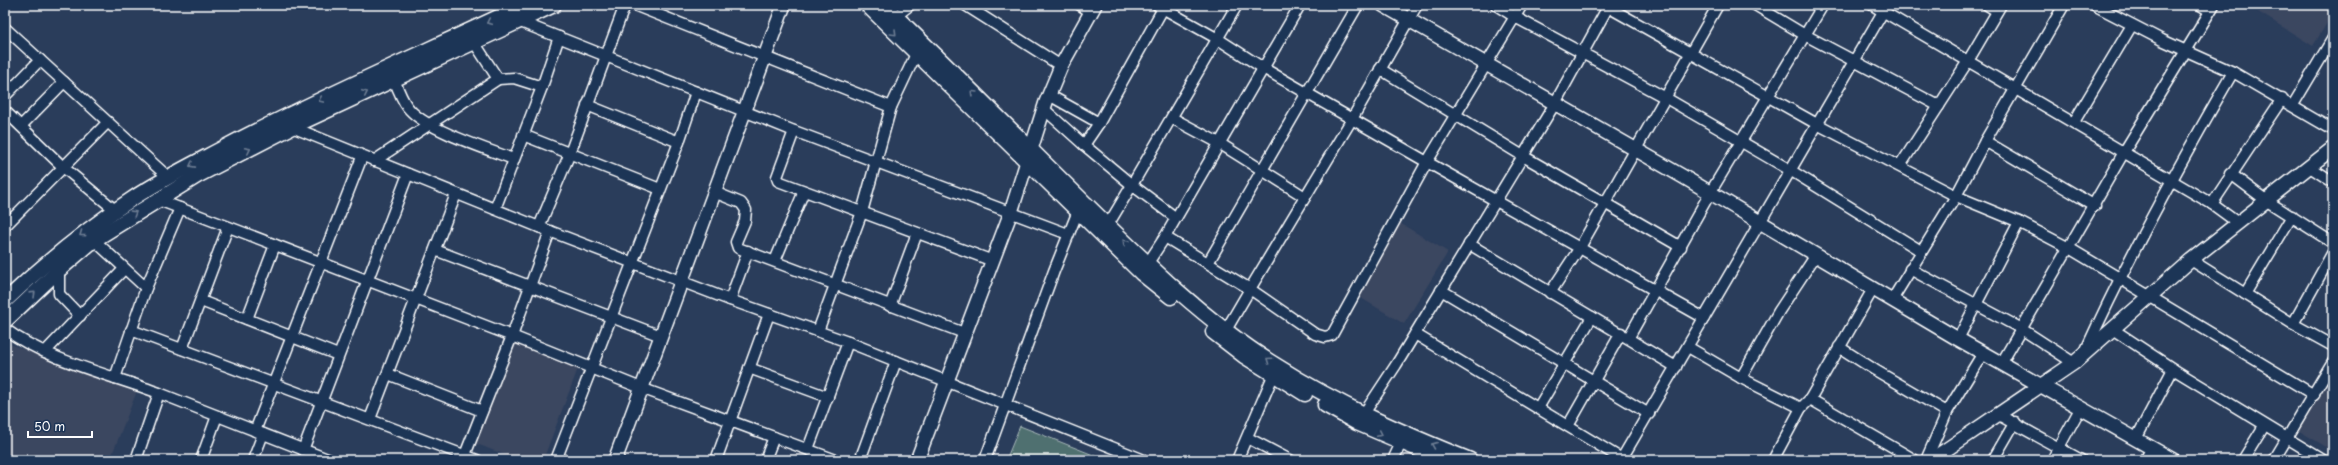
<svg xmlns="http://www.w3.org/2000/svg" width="2338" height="465" viewBox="0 0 2338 465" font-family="'Playpen Sans',sans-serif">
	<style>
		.built { fill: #3a4660 }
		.green { fill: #4f6f70; stroke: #a7b7b8 }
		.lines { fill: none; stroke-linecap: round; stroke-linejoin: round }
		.minor-casing { stroke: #fff; stroke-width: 13 }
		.tertiary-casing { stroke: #fff; stroke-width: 16 }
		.secondary-casing { stroke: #fff; stroke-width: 17 }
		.minor { stroke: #1d3557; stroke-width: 10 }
		.tertiary { stroke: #1d3557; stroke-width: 13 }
		.secondary { stroke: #1d3557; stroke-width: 14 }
		.oneway { stroke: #6c7c92 }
	</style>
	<rect width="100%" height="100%" fill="#2a3d5b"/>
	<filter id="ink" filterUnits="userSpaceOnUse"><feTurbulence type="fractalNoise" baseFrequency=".025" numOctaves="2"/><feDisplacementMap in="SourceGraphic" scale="8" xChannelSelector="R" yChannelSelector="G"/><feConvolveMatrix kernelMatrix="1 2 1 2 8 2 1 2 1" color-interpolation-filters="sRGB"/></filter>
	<g filter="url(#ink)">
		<g class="built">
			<path d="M2247 5H2333V13L2313 46Z"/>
			<path d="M1400 223 1448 252 1404 324 1356 295Z"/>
			<path d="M513 340 579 366 543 460H518L474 443Z"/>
			<path d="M10 344 137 391 110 460H5V350Z"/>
			<path d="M2333 367V451L2296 429Z"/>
		</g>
		<path class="green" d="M1020 426 1106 460H1006Z"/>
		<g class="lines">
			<g class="minor-casing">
				<g id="minor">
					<path d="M634 5 891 107 862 212 818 331"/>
					<path d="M965 5 1061 66"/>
					<path d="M1080 5 1091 12"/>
					<path d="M1157 5 1218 39 1263 68 1427 162 1704 318"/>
					<path d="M1300 5 1165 237 1250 289 1352 119 1417 5"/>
					<path d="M1496 5 1515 17 1666 98 1790 170 1921 251"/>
					<path d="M1755 5 1805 35 1939 106"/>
					<path d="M1872 5 2212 204 2238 223"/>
					<path d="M1987 5 1997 11"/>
					<path d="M2094 5 2162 40 2233 72 2333 130"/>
					<path d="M2200 5 2210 11"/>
					<path d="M1608 7 1817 124 1956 196 2019 222 2069 248 2314 395"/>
					<path d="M896 16 910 5"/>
					<path d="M518 21 606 56 625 5"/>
					<path d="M5 28 168 177"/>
					<path d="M474 42 498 79 514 78 542 87"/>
					<path d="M1380 69 1523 156 1681 247"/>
					<path d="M394 80C399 90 402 102 410 110 428 130 487 149 513 159"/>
					<path d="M1049 95 1099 123 1084 145 1132 185 1237 5"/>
					<path d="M5 96 40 60"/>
					<path d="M587 105 679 142"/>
					<path d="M2293 105 2333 38"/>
					<path d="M891 107 916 54"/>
					<path d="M1044 109 1084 145"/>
					<path d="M5 111 63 167 115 210"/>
					<path d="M1172 118 1219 143 1305 197"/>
					<path d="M2074 122 2132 25"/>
					<path d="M1099 123 1165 5"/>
					<path d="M21 126 64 82"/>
					<path d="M292 127 539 227 730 300 848 342 1144 460"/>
					<path d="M794 131 777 177 778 181 993 261"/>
					<path d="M523 135 660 189"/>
					<path d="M1985 141 2095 206"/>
					<path d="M374 161 498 79"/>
					<path d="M1900 166 1968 61 2001 5"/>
					<path d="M2310 167 2333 182"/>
					<path d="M2231 174 2267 201 2333 243"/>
					<path d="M714 192 741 203 746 210 745 221 736 242 738 248 964 333"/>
					<path d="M156 199 512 336 641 388 836 460"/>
					<path d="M2212 204 2282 99"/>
					<path d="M495 209 542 87 559 37"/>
					<path d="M1108 225 1132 185 1176 218"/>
					<path d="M5 226 108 122"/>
					<path d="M539 227 570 153 606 56 794 131 1068 234"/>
					<path d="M94 240 146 288"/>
					<path d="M1469 244 1676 367"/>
					<path d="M435 250 661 336"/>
					<path d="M2191 260 2293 324 2333 346"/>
					<path d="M775 261 804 191"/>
					<path d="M1208 263 1358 5"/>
					<path d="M1144 269 1165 237"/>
					<path d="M1910 269 2020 328 2074 363"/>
					<path d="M59 270V294L80 316"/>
					<path d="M1441 290 1649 414"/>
					<path d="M1550 293 1579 249 1718 5"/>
					<path d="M2245 294 2292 216"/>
					<path d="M730 300 748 251"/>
					<path d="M1892 300 1956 196 1985 141 2064 5"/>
					<path d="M201 301 338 355"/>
					<path d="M890 306 917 233"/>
					<path d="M247 319 275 245"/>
					<path d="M2293 324 2333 252"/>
					<path d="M5 329C46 360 111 375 159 393 216 415 273 438 330 460"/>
					<path d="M131 330 477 460"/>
					<path d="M1226 330 1250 289 1315 334 1325 337 1332 335 1427 162 1522 5"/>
					<path d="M2114 330 2173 369 2323 460"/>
					<path d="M1415 334 1622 459"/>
					<path d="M1629 337 1710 193 1823 5"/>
					<path d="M1958 339 2019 222"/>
					<path d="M1688 347 1741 378 1779 311 1816 255"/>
					<path d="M1839 347 1875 370 1947 412 1983 353"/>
					<path d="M182 349 228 227"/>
					<path d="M45 352 124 269"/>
					<path d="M2085 352C2129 255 2180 163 2233 72"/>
					<path d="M2001 364 2124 152 2214 5"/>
					<path d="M749 368 828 397"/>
					<path d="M388 374 482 411"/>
					<path d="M115 378 146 288 180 208"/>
					<path d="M1741 378 1801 408"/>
					<path d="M1810 399 1915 460"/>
					<path d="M1538 408 1592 317"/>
					<path d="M1997 414 2081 460"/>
					<path d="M1361 418 1396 365 1554 105 1609 5"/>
					<path d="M370 419 456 194"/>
					<path d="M1568 426 1621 333"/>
					<path d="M255 431 362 157"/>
					<path d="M1248 438 1290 460"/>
					<path d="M2136 439 2173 369"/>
					<path d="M808 449 848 342"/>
					<path d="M303 450 408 174"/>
					<path d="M136 460 159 393"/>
					<path d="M201 460 217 416"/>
					<path d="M253 460 263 434"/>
					<path d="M463 460 512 336 550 231"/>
					<path d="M556 460 679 142 696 92"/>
					<path d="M716 460 769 314"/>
					<path d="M765 460 774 437"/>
					<path d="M860 460 896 361"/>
					<path d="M985 460 1054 271 1078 211"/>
					<path d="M1237 460 1273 376"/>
					<path d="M1393 460 1401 443"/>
					<path d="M1621 460 1887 5"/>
					<path d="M1773 460 1801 408 1810 399 1873 289"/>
					<path d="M1926 460 1947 412"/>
					<path d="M1993 460 2015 422"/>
					<path d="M2052 460 2081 407"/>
					<path d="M2145 460 2152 448"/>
					<path d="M2243 460 2264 426"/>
					<path d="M2274 460 2333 361"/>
				</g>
			</g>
			<g class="tertiary-casing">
				<g id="tertiary">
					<path d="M1383 5 1682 176 1958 339 2173 460"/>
					<path d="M615 460 784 5"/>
					<path d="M917 460 1011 212 1046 102 1061 66 1095 5"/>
					<path d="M1931 460 2074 363 2191 260 2333 148"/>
				</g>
			</g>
			<g class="secondary-casing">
				<g id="secondary">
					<path d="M867 5 1141 273 1171 297"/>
					<path d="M884 5C952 70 1018 137 1085 203 1145 262 1206 322 1277 366 1338 405 1403 433 1470 460"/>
					<path d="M5 301C45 263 86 229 132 199 162 179 195 163 227 146 324 95 425 52 524 5"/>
					<path d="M5 321 59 270 94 240 197 176 292 127 554 5"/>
					<path d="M1213 332 1244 356 1305 394"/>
					<path d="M1325 405 1357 423 1443 460"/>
				</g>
			</g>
			<use href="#minor" class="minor"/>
			<use href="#tertiary" class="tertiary"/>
			<use href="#secondary" class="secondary"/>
		</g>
		<defs><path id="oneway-chevron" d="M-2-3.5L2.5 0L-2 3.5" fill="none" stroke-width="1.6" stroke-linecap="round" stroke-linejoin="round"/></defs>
		<g class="oneway">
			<use href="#oneway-chevron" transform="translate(489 22) rotate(155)"/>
			<use href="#oneway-chevron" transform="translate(894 33) rotate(45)"/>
			<use href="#oneway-chevron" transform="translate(365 93) rotate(-25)"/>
			<use href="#oneway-chevron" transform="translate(973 93) rotate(-135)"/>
			<use href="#oneway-chevron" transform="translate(321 100) rotate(155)"/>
			<use href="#oneway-chevron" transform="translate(248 150) rotate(-27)"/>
			<use href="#oneway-chevron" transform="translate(192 165) rotate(152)"/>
			<use href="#oneway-chevron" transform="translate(134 213) rotate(-32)"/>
			<use href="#oneway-chevron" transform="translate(82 234) rotate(144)"/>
			<use href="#oneway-chevron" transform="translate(1125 242) rotate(-136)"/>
			<use href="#oneway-chevron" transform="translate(33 294) rotate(-44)"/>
			<use href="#oneway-chevron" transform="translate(1269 360) rotate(-145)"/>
			<use href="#oneway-chevron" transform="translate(1380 434) rotate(25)"/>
			<use href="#oneway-chevron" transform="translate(1434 445) rotate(-158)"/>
		</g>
	</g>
	<rect width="2338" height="465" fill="none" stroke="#1d3557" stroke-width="20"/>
	<rect x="10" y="10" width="2318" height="445" fill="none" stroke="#fff" stroke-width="1.5" filter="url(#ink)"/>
	<path d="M28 431v6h64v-6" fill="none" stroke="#ffffff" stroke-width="2"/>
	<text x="34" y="431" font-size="12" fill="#ffffff" stroke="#1d3557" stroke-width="3" paint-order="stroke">50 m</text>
</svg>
